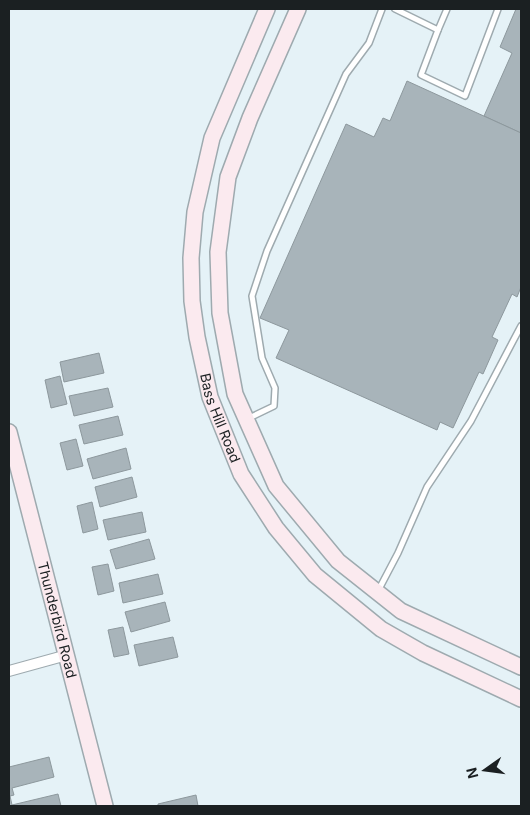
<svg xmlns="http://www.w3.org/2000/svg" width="530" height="815" viewBox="0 0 530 815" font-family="Inter,sans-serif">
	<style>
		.building { fill: #a8b4ba; stroke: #8d989d }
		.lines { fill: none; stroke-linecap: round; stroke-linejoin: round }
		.lane-casing { stroke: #9eaaaf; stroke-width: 8 }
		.street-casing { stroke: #9eaaaf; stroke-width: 12 }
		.secondary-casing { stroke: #9eaaaf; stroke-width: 18 }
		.lane { stroke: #fff; stroke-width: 5 }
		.street { stroke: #fff; stroke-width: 10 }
		.secondary { stroke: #fbeaef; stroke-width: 15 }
		.labels { text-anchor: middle; stroke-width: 4.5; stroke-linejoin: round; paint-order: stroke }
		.street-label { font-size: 14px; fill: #1b2022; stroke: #e5f2f7 }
	</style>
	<rect width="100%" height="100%" fill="#e5f2f7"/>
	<g class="building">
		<path d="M516 9H521V133L484 116 512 53 500 47Z"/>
		<path d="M407 81 521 133V287L517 297 512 294 492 337 498 340 483 374 479 372 453 428 440 422 437 430 276 358 289 330 260 318 346 124 374 137 383 118 390 121Z"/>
		<path d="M99 353 104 373 64 382 60 362Z"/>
		<path d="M60 376 67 404 51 408 45 380Z"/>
		<path d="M108 388 113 407 74 416 69 396Z"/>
		<path d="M118 416 123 435 84 444 79 425Z"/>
		<path d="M76 439 83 466 67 470 60 443Z"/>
		<path d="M126 448 131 469 93 479 87 459Z"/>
		<path d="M132 477 137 497 100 507 95 487Z"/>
		<path d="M92 502 98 529 83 533 77 506Z"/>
		<path d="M142 512 146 532 108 540 103 520Z"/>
		<path d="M149 539 155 559 116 569 110 550Z"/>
		<path d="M108 564 114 591 98 595 92 567Z"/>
		<path d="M158 574 163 594 123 603 119 583Z"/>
		<path d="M165 602 170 621 131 632 125 612Z"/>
		<path d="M123 627 129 654 114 657 108 630Z"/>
		<path d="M173 637 178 657 139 666 134 645Z"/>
		<path d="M49 757 54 777 12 788 14 795 10 796 12 805 58 794 61 806H9V767Z"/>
		<path d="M196 795 198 806H158V804Z"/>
	</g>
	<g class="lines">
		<g class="lane-casing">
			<g id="lane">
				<path d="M395 9 438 30 447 9"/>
				<path d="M438 30 421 75 465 96 498 9"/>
				<path d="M247 419 274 406 275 388 262 358 252 296 267 251 346 74 369 43 382 9"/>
				<path d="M378 591 398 553 427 487 471 421 521 326"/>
			</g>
		</g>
		<g class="street-casing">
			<path id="street" d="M9 671 67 655"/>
		</g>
		<g class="secondary-casing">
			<g id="secondary">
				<path id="s1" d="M267 9 212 138 195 212 191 258 192 301 197 337 210 397 241 474 276 528 315 575 381 629 423 653 521 699"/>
				<path d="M298 9 250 118 228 177 218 252 220 313 235 394 276 486 338 561 401 611 521 667"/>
				<path id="s2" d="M9 432 105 806"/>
			</g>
		</g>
		<use href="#lane" class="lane"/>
		<use href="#street" class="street"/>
		<use href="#secondary" class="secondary"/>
	</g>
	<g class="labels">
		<g class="street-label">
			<text dy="5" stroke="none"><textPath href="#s1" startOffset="426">Bass Hill Road</textPath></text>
			<text dy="5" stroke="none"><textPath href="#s2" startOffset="194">Thunderbird Road</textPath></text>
		</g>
	</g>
	<rect width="530" height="815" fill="none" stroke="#1b2022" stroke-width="20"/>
	<g transform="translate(485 770) rotate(256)" stroke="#e5f2f7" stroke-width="4" paint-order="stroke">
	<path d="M0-4L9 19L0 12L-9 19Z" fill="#1b2022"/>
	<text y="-8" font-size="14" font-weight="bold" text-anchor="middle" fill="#1b2022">N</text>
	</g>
</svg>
